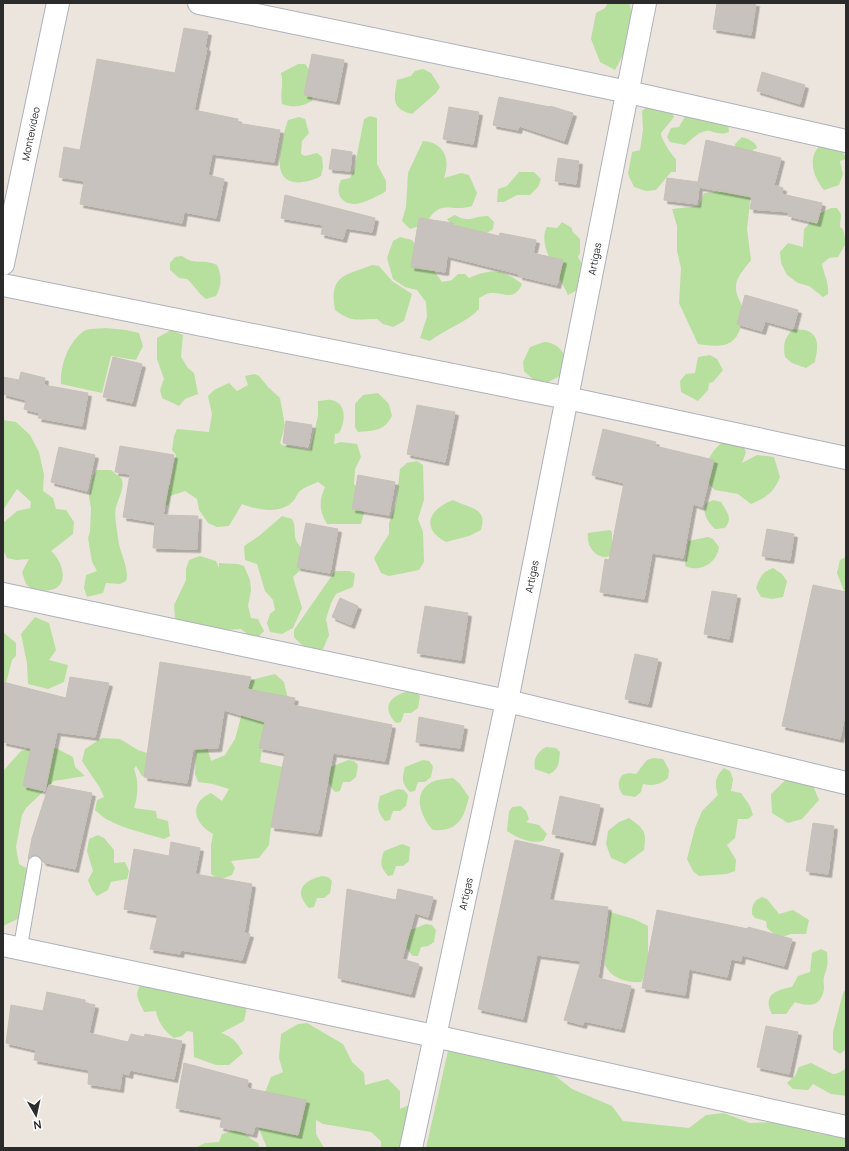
<svg xmlns="http://www.w3.org/2000/svg" width="849" height="1151" viewBox="0 0 849 1151" font-family="Manrope,sans-serif">
	<style>
		.green { fill: #b7df9e }
		.building { fill: #c7c2bd; stroke: #c7c1b7; filter: url(#shadow) }
		.lines { fill: none; stroke-linecap: round; stroke-linejoin: round }
		.service-casing { stroke: #aeb1ba; stroke-width: 15 }
		.minor-casing { stroke: #aeb1ba; stroke-width: 24 }
		.service { stroke: #fff; stroke-width: 13 }
		.minor { stroke: #fff; stroke-width: 22 }
		.labels { text-anchor: middle; stroke-width: 3; stroke-linejoin: round; paint-order: stroke }
		.street-label { font-size: 10px; fill: #2b2b2b; stroke: #fff }
	</style>
	<defs>
		<filter id="shadow"><feDropShadow dx="3.5" dy="3.5" stdDeviation="0" flood-color="#0004"/></filter>
	</defs>
	<rect width="100%" height="100%" fill="#ece5de"/>
	<g class="green">
		<path d="M608 3H629C638 28 627 48 615 70L600 62 591 39 596 13 605 8Z"/>
		<path d="M298 64H305C316 76 316 85 312 101 302 107 293 108 282 104 280 92 284 83 281 73Z"/>
		<path d="M423 69 431 73 440 87 436 93 412 114C391 109 394 98 397 80L411 76 415 71Z"/>
		<path d="M651 104 671 108 674 117 661 133C661 139 671 154 676 159V172H671L656 190 646 191 634 187 628 174 632 152 640 150 643 130 642 111Z"/>
		<path d="M689 110 728 122 729 132C721 135 718 133 710 131 701 129 692 139 685 145L670 142 667 137 671 128 679 127Z"/>
		<path d="M370 116 377 118V164L386 181V191C381 195 362 204 355 204 340 204 335 192 341 180L350 178 354 170 364 119Z"/>
		<path d="M299 117 305 119 309 133 302 141 301 154 305 156 317 153 322 157 323 167 321 176C308 183 283 189 280 167 278 155 284 132 288 120Z"/>
		<path d="M742 137C748 139 755 141 757 148L753 150 745 186 751 192 747 229 751 260C746 267 736 277 736 286 735 296 743 304 744 313 744 316 742 321 741 325 736 349 718 347 698 344L679 303 681 268 677 251V226L672 209 699 206 704 193 722 192 730 180 735 144Z"/>
		<path d="M423 141C444 142 451 160 444 178L461 173 469 175 477 193 472 206C450 213 440 197 426 224L410 229 402 221 406 207 408 173Z"/>
		<path d="M821 145 842 149 846 159 840 161 843 174 839 185 824 190C814 178 806 157 821 145Z"/>
		<path d="M519 172H534L541 179 538 187 530 195H517L504 202H497L498 189 507 186Z"/>
		<path d="M831 208H837L841 214 840 227 843 229 846 243 838 257 829 258 822 264C824 275 829 282 828 294L823 297 809 286 798 283 787 275 781 263 780 252 788 243 803 247 804 229 809 224 812 217Z"/>
		<path d="M455 215C469 224 475 215 488 216L494 222 493 229 479 238 462 237 447 219Z"/>
		<path d="M562 222 572 228V231L580 239V253L578 257 583 266 579 277 581 288 568 295C561 279 536 244 547 227L557 228Z"/>
		<path d="M400 237 412 240 442 282 452 280 458 274H465L469 278C491 268 503 269 522 284 514 302 505 292 491 293 487 293 483 296 479 298V309C466 323 445 329 430 341L420 338 427 317 426 302 417 290 405 287 393 279 387 258 393 241Z"/>
		<path d="M182 256C196 266 201 258 217 265 222 276 222 285 216 296L206 299C198 293 194 285 187 279L179 278 170 270V263L175 257Z"/>
		<path d="M372 265 379 266 392 281 412 294 404 321 393 327 383 324 377 319C357 319 352 323 335 310 329 275 344 276 372 265Z"/>
		<path d="M106 328 126 330 139 333 143 346 136 360 111 356 102 393 61 384C60 366 68 342 84 331 89 328 100 329 106 328Z"/>
		<path d="M793 329C798 330 804 329 808 331 821 337 817 352 815 362L806 368 792 363 785 357C783 344 784 339 793 329Z"/>
		<path d="M171 330 183 335 181 357 188 368 194 373 198 394 185 399 179 406 162 398 160 390 164 379 157 359V338Z"/>
		<path d="M544 342C555 342 563 350 567 360L560 376 540 386 524 371 523 362 530 347Z"/>
		<path d="M710 355 717 359 723 370 713 382 709 383 708 390 698 401 681 392 680 381 686 374 695 373 698 357Z"/>
		<path d="M255 374 259 376 268 387 280 398 285 426 280 443 282 445 310 450 318 416V401C322 401 327 399 331 400 348 403 345 423 339 433L335 434 334 444 341 442 357 444 361 457 355 469 354 484 361 492 367 502 361 524H327C319 511 319 500 325 487L318 482C311 485 304 487 299 492 297 494 296 498 294 500 282 515 257 510 242 504L229 526 217 527 208 523 199 510 197 499 185 491 170 496 169 504 158 511 160 485H170L176 455 172 450 174 436 177 429 209 432 212 414 208 396 214 390 229 383 237 391 248 385 245 376Z"/>
		<path d="M378 393 389 404 392 416C383 432 375 430 358 432L355 427V404L363 395Z"/>
		<path d="M3 420 16 422 30 435 39 452 44 475 43 491 53 498 56 509 66 510 74 522 73 534 51 551C61 559 70 582 54 589 48 591 40 591 35 592L26 584 22 572 29 559 16 560 7 558 3 550V523L17 511 30 508 31 502 17 489 3 510Z"/>
		<path d="M727 438 743 445 746 452 742 463 757 455 774 457 780 477C774 492 766 498 751 504L738 494 715 490 704 480C704 461 713 449 727 438Z"/>
		<path d="M417 461 423 465 424 500 418 519 423 532 424 562 419 570 389 576 381 573 374 558 389 534V523L396 504 400 469 407 463Z"/>
		<path d="M97 470H111L122 479C124 489 119 497 116 507 114 516 117 529 118 538 119 552 130 568 126 581L120 584 106 583 103 593 87 597 84 588 86 575 97 571 92 562 88 538 90 532 91 509 89 496 93 476Z"/>
		<path d="M453 500C470 509 488 507 481 530L469 536 446 542C420 528 429 509 453 500Z"/>
		<path d="M713 500 721 502C727 512 733 518 725 528L715 529C707 521 703 515 705 504Z"/>
		<path d="M282 516 292 519C296 526 294 530 295 537 296 543 301 546 303 550 309 561 301 571 293 577L302 608 293 628 282 634 270 632 267 623 270 614 275 610 273 600 265 591 257 564 245 560 244 546 259 536Z"/>
		<path d="M610 530 612 532V542L625 544C621 547 615 554 610 556 596 561 586 545 588 533Z"/>
		<path d="M708 537 713 539 719 547C717 563 700 573 685 566L688 541Z"/>
		<path d="M200 556 216 561 219 568V563L238 564 244 566 250 580 251 590 248 606 251 618 258 619 264 631 258 637H251L241 629 207 631 193 630 175 618 174 605 186 580V569L189 560Z"/>
		<path d="M846 557V590L844 591 837 573 840 560Z"/>
		<path d="M773 568 782 574 787 581 783 597 772 599 761 597 756 588C760 577 762 572 773 568Z"/>
		<path d="M335 571H350L355 574 353 587 336 594 331 603 326 619 329 635 323 649C309 651 303 647 294 637V630Z"/>
		<path d="M35 617 49 623 56 650 49 660 68 665 64 682 48 689 28 684 27 663 21 634Z"/>
		<path d="M3 632 16 643V656L12 660 6 683 3 682Z"/>
		<path d="M275 674 284 682 288 699 269 705 260 762 287 768 271 827 269 845 259 858 231 861 235 868 232 875 219 880 211 874V845L213 834C194 824 188 803 211 793L222 801 229 789 213 784 198 782 195 774 196 742 205 740 211 761 225 755 235 739 251 680Z"/>
		<path d="M410 691 416 692 420 696 418 708 411 713H404L401 722 396 723C380 706 391 695 410 691Z"/>
		<path d="M102 738 120 739 138 750 147 753 158 743 150 777 142 776 136 766 134 769C139 780 138 797 134 808L156 811 157 818 168 821 170 836 164 839C142 832 111 827 95 810L97 800 104 797 100 788 82 761 85 749Z"/>
		<path d="M48 744 73 757 75 767 85 776 54 781 26 808 22 815 16 847 19 864 35 873 22 917 3 926V771L21 751Z"/>
		<path d="M546 747 556 748 560 752C559 762 559 770 549 774L535 769C533 759 537 752 546 747Z"/>
		<path d="M654 758 663 759 669 770 668 778C660 785 653 786 643 784L641 792 635 797 623 795C618 788 617 783 622 775L629 773 636 774 647 760Z"/>
		<path d="M348 760 354 761 358 765 356 777 350 782H343L340 791 335 792C327 783 327 778 331 767Z"/>
		<path d="M423 760 429 761 433 766 431 777 425 782H418L415 791 410 792C401 783 402 778 405 767Z"/>
		<path d="M724 768 730 771 733 779 731 791 741 793 750 806 753 815 748 819H738L735 838 727 845 736 860 735 871 727 874 699 876 693 871 687 859 695 828 702 811 718 795C714 783 715 777 724 768Z"/>
		<path d="M795 771 813 786 819 800 802 819 788 823 772 813 771 794Z"/>
		<path d="M453 778 459 783 469 797C464 818 458 832 433 830 421 817 411 793 432 782 438 779 446 779 453 778Z"/>
		<path d="M398 789 404 790 408 795 406 806 400 811H393L390 820 385 821C377 812 377 807 380 796Z"/>
		<path d="M521 806 526 811 529 819 526 822 539 825 547 834 543 841C531 844 517 838 507 831L509 812 512 807Z"/>
		<path d="M629 818C644 829 647 831 644 850L625 864 611 858 606 844 608 831 619 822Z"/>
		<path d="M98 835 104 838 114 850V863L125 862 129 871 127 879 111 882 108 890 97 896 92 890 88 880 93 871 87 851 89 839Z"/>
		<path d="M402 844 410 847 409 861 403 866H396L393 875 388 876C380 867 380 862 384 851Z"/>
		<path d="M323 876 328 877 332 881 330 893 324 898H317L314 907 309 908C293 891 303 880 323 876Z"/>
		<path d="M762 897 767 899 779 914 793 910 809 920 806 934H791L779 938 767 928 766 921 755 918 752 914C752 905 753 901 762 897Z"/>
		<path d="M610 912 634 919 648 926V961L642 982C628 983 611 979 605 965Z"/>
		<path d="M426 924 432 925 436 930 434 942 428 946 421 947 418 956H413C404 947 405 943 408 931Z"/>
		<path d="M821 949 827 952C828 966 828 964 824 977 823 980 824 985 824 989 821 1007 809 1007 795 1002L786 1014H772C762 995 776 990 792 987L798 976 810 972 812 953Z"/>
		<path d="M143 981 248 1001 244 1021 221 1033C233 1037 237 1042 243 1053L229 1065H216L194 1057 193 1032 187 1031 182 1036 174 1038C164 1031 158 1022 156 1011L144 1012C138 998 133 995 143 981Z"/>
		<path d="M846 989V1049L840 1054 833 1049V1032L843 993Z"/>
		<path d="M307 1023 343 1044 352 1062 364 1073 365 1085 388 1079 400 1091V1109L409 1105 415 1148H381V1141L371 1132 323 1124 316 1120V1134L324 1148H267L255 1119 271 1077 283 1072 279 1058 281 1034 298 1024Z"/>
		<path d="M448 1051 549 1071 572 1089 612 1106 623 1121 689 1128 706 1115 724 1113 750 1123 780 1122 820 1134 846 1136V1148H426Z"/>
		<path d="M811 1063C816 1065 831 1074 834 1074 838 1074 842 1070 846 1069V1096L831 1094 813 1084 808 1090 793 1089 787 1083 795 1076 799 1067Z"/>
		<path d="M235 1130C245 1131 249 1139 258 1143L259 1148H195L205 1143 219 1142 222 1134Z"/>
	</g>
	<g class="building">
		<path d="M717 3H756L751 35 713 29Z"/>
		<path d="M184 28 208 32 205 47 207 48 194 110 238 119 237 123 280 130 274 162 212 154 208 175 224 179 216 218 184 212 182 223 80 204 84 181 59 177 64 147 80 150 97 59 175 73Z"/>
		<path d="M312 54 344 60 336 101 304 95Z"/>
		<path d="M762 72 805 85 800 104 757 91Z"/>
		<path d="M499 97 550 107V106L573 113 564 141 519 126 518 130 493 125Z"/>
		<path d="M449 107 479 112 473 144 443 139Z"/>
		<path d="M706 140 781 158 774 185 783 188 782 194 822 203 817 223 788 216 789 212 750 209 752 197 699 187 697 204 664 200 667 178 698 182Z"/>
		<path d="M332 149 352 152 350 171 329 169Z"/>
		<path d="M558 158 579 161 576 184 555 181Z"/>
		<path d="M285 195 375 218 372 232 346 228 343 239 321 234 323 225 281 218Z"/>
		<path d="M419 218 453 223V225L499 236 500 233 536 240 533 253 563 260 557 285 519 276V274L447 256 445 272 411 267Z"/>
		<path d="M745 295 798 310 793 329 765 321 762 331 737 324Z"/>
		<path d="M113 357 142 364 132 403 103 397Z"/>
		<path d="M21 372 45 378 44 385 88 393 82 426 38 418 40 413 24 409 26 400 3 394V377L19 380Z"/>
		<path d="M417 405 455 412 445 462 407 454Z"/>
		<path d="M286 421 312 425 308 447 283 443Z"/>
		<path d="M603 429 656 442 655 446 714 460 702 507 693 504 683 558 652 553 644 599 600 592 605 559 609 560 624 483 592 475Z"/>
		<path d="M120 446 174 455 163 515 198 516 197 549 153 548 155 522 123 517 130 474 115 472Z"/>
		<path d="M59 447 95 455 87 491 51 482Z"/>
		<path d="M358 475 395 482 389 515 352 509Z"/>
		<path d="M306 523 338 529 330 573 297 567Z"/>
		<path d="M767 529 794 534 790 560 762 556Z"/>
		<path d="M813 585 846 592V710L840 739 782 726Z"/>
		<path d="M712 591 737 595 729 639 704 634Z"/>
		<path d="M340 598 358 606 351 625 332 617Z"/>
		<path d="M425 606 468 613 461 660 417 653Z"/>
		<path d="M635 654 658 659 648 704 625 699Z"/>
		<path d="M160 662 251 677 247 689 295 698 293 705 392 725 385 761 333 753 318 833 271 827 285 753 259 748 265 722 224 710 218 748 193 749 187 783 144 777Z"/>
		<path d="M70 677 109 683 95 737 57 732 45 791 23 786 31 748 3 742V682L66 698Z"/>
		<path d="M419 717 464 726 460 748 416 742Z"/>
		<path d="M49 785 92 793 75 869 43 862 40 857 37 855 32 856 28 859 32 838Z"/>
		<path d="M560 796 600 805 592 842 552 834Z"/>
		<path d="M813 823 834 826 828 874 806 871Z"/>
		<path d="M515 840 560 850 549 900 608 907 598 978 631 986 621 1029 584 1021 583 1025 564 1020 581 961 537 955 523 1019 478 1009Z"/>
		<path d="M171 842 200 848 195 874 252 884 244 933 250 934 242 960 181 950 180 954 150 949 158 915 124 909 134 849 169 856Z"/>
		<path d="M347 889 396 900 398 889 433 897 428 917 415 913 402 959 419 964 411 994 338 978Z"/>
		<path d="M657 910 748 929V927L792 939 784 966 742 955 741 961 731 959 727 977 689 969 685 995 642 988Z"/>
		<path d="M47 992 85 1000V1003L95 1005 89 1033 128 1042 131 1034 144 1037 145 1034 182 1041 174 1079 130 1070 129 1075 122 1073 120 1089 88 1084 89 1070 34 1060 36 1050 6 1043 11 1005 43 1011Z"/>
		<path d="M766 1026 798 1032 789 1074 757 1067Z"/>
		<path d="M184 1063 248 1080 247 1088 306 1100 298 1135 255 1126 253 1134 220 1127 222 1117 176 1108Z"/>
	</g>
	<g class="lines">
		<g class="service-casing">
			<path id="service" d="M20 949 35 863"/>
		</g>
		<g class="minor-casing">
			<g id="minor">
				<path d="M199 3 628 92 846 141"/>
				<path id="s1" d="M3 264 58 3"/>
				<path d="M3 285 567 398 846 458"/>
				<path d="M3 594 507 701 846 783"/>
				<path d="M3 945 434 1036 846 1127"/>
				<path id="s2" d="M411 1148 507 701 645 3"/>
			</g>
		</g>
		<use href="#service" class="service"/>
		<use href="#minor" class="minor"/>
	</g>
	<g class="labels">
		<g class="street-label">
			<text dy="4" stroke="none"><textPath href="#s1" startOffset="133">Montevideo</textPath></text>
			<text dy="4" stroke="none"><textPath href="#s2" startOffset="908">Artigas</textPath></text>
			<text dy="4" stroke="none"><textPath href="#s2" startOffset="584">Artigas</textPath></text>
			<text dy="4" stroke="none"><textPath href="#s2" startOffset="260">Artigas</textPath></text>
		</g>
	</g>
	<rect width="849" height="1151" fill="none" stroke="#2b2b2b" stroke-width="8"/>
	<g transform="translate(36 1115) rotate(171)" stroke="#ffffff" stroke-width="3" paint-order="stroke">
	<path d="M0-3L7 15L0 10L-7 15Z" fill="#2b2b2b"/>
	<text y="-6" font-size="11" font-weight="bold" text-anchor="middle" fill="#2b2b2b">N</text>
	</g>
</svg>
